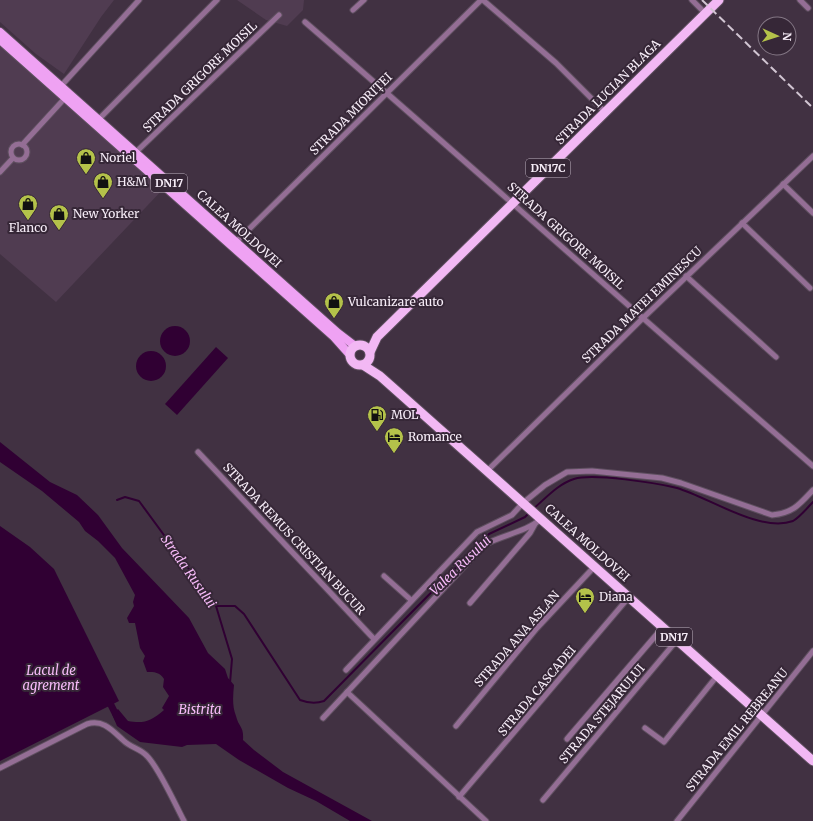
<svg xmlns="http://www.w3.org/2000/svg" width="813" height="821" viewBox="0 0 813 821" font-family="Merriweather,serif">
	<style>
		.built { fill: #503c51 }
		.water { fill: #300033 }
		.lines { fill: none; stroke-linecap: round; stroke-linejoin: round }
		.stream { stroke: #300033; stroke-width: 2 }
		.canal { stroke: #300033; stroke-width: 7 }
		.minor-casing { stroke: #5e4f5f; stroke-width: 7 }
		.primary-casing { stroke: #5e4f5f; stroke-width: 10 }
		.trunk-casing { stroke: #5e4f5f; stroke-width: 11 }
		.minor { stroke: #946e95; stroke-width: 5 }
		.primary { stroke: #efa2f3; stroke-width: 8 }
		.trunk { stroke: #f2b8f4; stroke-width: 9 }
		.rail { stroke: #d1c5d2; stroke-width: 2; stroke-dasharray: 8 4; stroke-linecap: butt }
		.labels { text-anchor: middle; stroke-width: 4; stroke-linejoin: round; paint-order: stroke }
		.shield { fill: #362737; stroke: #bdb2be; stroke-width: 1 }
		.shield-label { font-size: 11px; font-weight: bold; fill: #f7edf8 }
		.street-label { font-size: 12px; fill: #f7edf8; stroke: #362737 }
		.poi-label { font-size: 12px; fill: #f7edf8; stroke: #362737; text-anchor: start }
		.water-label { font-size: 13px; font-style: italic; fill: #f7bbf9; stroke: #362737 }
	</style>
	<rect width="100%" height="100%" fill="#413142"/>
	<g class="built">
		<path d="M0 0H114L101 17 64 74 36 54 0 22Z"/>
		<path d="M237 0H304L303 10 287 26 266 20Z"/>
		<path d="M0 43 165 187 56 302 0 254Z"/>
	</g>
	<g class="water">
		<circle cx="175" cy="341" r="15"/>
		<path d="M216 347 228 358 177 415 165 404Z"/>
		<circle cx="151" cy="366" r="15"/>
		<path d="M0 442 50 482 77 495 98 515 122 548 189 618 208 653 225 669 228 678 234 685C233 696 232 706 236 716 239 728 244 726 243 740L254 750 283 772 372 821H350L316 801 288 788 239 760 216 744 187 745 182 747 140 742 117 726 112 714 118 709 128 721C144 724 151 721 164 710L162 708 169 696 163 687 164 679C160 672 154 672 147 672L143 661 145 656 140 648 135 623H129L127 618 134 606 133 602 135 595 115 558 98 541 85 531 79 522 42 491 0 462Z"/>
		<path d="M0 526 30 547 54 569 119 701 0 761Z"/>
	</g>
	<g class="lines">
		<g class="stream">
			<path d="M117 500 125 497 139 501 216 606 232 659 230 683"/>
			<path d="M533 509C546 498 558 484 574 479 593 473 657 483 677 488 708 497 760 533 793 521 800 517 807 508 813 502"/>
			<path d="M216 606H235L244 614 300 700C308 703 315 704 324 701L489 534 525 517 530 512"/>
		</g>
		<path class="canal" d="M111 705 118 719"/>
		<g class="minor-casing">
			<g id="minor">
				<path d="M483 0 556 63 605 112"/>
				<path d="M692 0 705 13"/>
				<path d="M800 0 808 8"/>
				<path d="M353 10 364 0"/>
				<path d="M305 22C475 169 642 319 813 466"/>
				<path d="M61 86 139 0"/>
				<path d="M98 120 217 0"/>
				<circle cx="19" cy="152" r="8"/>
				<path d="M22 145 65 98"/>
				<path d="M135 153 279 15"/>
				<path d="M0 172 13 158"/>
				<path d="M783 184 813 213"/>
				<path d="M742 223 810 288"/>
				<path d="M236 242 481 0"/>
				<path d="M686 276 776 357"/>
				<path d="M198 452 374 639"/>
				<path d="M488 470 642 319 813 156"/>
				<path d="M384 576 411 600"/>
				<path d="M470 603 530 533 535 524"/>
				<path d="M346 670 477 532 512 515 523 503 545 485 567 472 592 471 662 478 681 483 772 515C793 513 799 505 813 490"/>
				<path d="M347 692 486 821"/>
				<path d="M323 718 484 545C502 535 526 532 541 519"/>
				<path d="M456 726 537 628 595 566"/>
				<path d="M645 728 664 742 717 676"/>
				<path d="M567 739 663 627"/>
				<path d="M0 768 87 724C103 719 112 730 124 741 130 747 141 749 147 756 159 768 175 804 184 821"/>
				<path d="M459 797 629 597"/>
				<path d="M543 800 677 640"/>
				<path d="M677 821 813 651"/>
			</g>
		</g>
		<g class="primary-casing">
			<g id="primary">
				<path d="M0 32 338 333 355 346"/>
				<path d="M0 40 334 337 350 355"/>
			</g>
		</g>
		<g class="trunk-casing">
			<g id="trunk">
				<circle cx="360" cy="355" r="10"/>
				<path d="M370 352 377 337 719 0"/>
				<path d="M363 365 380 376 813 761"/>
			</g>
		</g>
		<use href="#minor" class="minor"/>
		<use href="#primary" class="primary"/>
		<use href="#trunk" class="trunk"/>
		<path class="rail" d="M702 0 813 108"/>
	</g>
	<defs>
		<g id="shop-pin" transform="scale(1)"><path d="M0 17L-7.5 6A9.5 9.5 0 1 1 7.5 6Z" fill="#b4c24a" stroke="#362737"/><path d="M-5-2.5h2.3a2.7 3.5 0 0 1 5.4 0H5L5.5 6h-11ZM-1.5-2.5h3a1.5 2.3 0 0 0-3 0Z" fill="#111"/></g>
		<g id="fuel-pin" transform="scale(1)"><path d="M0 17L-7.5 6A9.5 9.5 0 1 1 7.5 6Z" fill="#b4c24a" stroke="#362737"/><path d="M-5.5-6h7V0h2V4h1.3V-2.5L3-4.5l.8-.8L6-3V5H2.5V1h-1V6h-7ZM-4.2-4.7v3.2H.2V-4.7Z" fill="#111"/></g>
		<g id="hotel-pin" transform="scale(1)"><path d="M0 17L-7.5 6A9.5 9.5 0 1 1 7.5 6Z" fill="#b4c24a" stroke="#362737"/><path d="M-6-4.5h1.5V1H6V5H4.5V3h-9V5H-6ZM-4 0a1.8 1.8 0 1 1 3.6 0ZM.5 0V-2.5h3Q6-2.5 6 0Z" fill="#111"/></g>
	</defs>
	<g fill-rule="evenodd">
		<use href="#shop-pin" x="86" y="158"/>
		<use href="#shop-pin" x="103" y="182"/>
		<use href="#shop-pin" x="28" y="204"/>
		<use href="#shop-pin" x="59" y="214"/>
		<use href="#shop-pin" x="334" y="302"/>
		<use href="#fuel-pin" x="377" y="415"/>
		<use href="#hotel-pin" x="394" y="437"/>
		<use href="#hotel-pin" x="585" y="597"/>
	</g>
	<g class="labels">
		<g class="shield">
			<rect x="526" y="159" width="44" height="18" rx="3"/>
			<rect x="151" y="174" width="36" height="18" rx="3"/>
			<rect x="656" y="628" width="36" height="18" rx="3"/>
		</g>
		<g class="shield-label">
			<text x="548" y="172">DN17C</text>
			<text x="169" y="187">DN17</text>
			<text x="674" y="641">DN17</text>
		</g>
		<g class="street-label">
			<text transform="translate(200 77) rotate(-44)" y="4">STRADA GRIGORE MOISIL</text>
			<text transform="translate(608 92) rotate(-45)" y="4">STRADA LUCIAN BLAGA</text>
			<text transform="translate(351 114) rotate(-45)" y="4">STRADA MIORIȚEI</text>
			<text transform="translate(239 229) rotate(42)" y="4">CALEA MOLDOVEI</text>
			<text transform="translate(566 236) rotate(42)" y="4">STRADA GRIGORE MOISIL</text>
			<text transform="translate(642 305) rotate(-44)" y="4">STRADA MATEI EMINESCU</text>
			<text transform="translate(294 539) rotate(47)" y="4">STRADA REMUS CRISTIAN BUCUR</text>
			<text transform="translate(587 543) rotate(42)" y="4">CALEA MOLDOVEI</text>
			<text transform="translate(517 639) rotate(-49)" y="4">STRADA ANA ASLAN</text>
			<text transform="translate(537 691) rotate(-50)" y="4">STRADA CASCADEI</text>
			<text transform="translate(602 714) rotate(-50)" y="4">STRADA STEJARULUI</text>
			<text transform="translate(737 730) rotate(-51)" y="4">STRADA EMIL REBREANU</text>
		</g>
		<g class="poi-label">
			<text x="100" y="162">Noriel</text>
			<text x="117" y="186">H&amp;M</text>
			<text x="73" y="218">New Yorker</text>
			<text x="28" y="232" text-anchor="middle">Flanco</text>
			<text x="348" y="306">Vulcanizare auto</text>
			<text x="391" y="419">MOL</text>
			<text x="408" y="441">Romance</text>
			<text x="599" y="601">Diana</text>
		</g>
		<g class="water-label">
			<text transform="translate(460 565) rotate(-44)" y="5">Valea Rusului</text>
			<text transform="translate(189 571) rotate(55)" y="5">Strada Rusului</text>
			<text x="51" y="675">Lacul de<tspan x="51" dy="15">agrement</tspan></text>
			<text x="200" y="714">Bistrița</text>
		</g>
	</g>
	<g transform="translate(777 36) rotate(93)"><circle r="19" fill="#362737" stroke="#837684"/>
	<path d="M0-3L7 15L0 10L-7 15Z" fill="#b4c24a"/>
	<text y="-6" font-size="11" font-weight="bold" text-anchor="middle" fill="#f7edf8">N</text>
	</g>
</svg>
